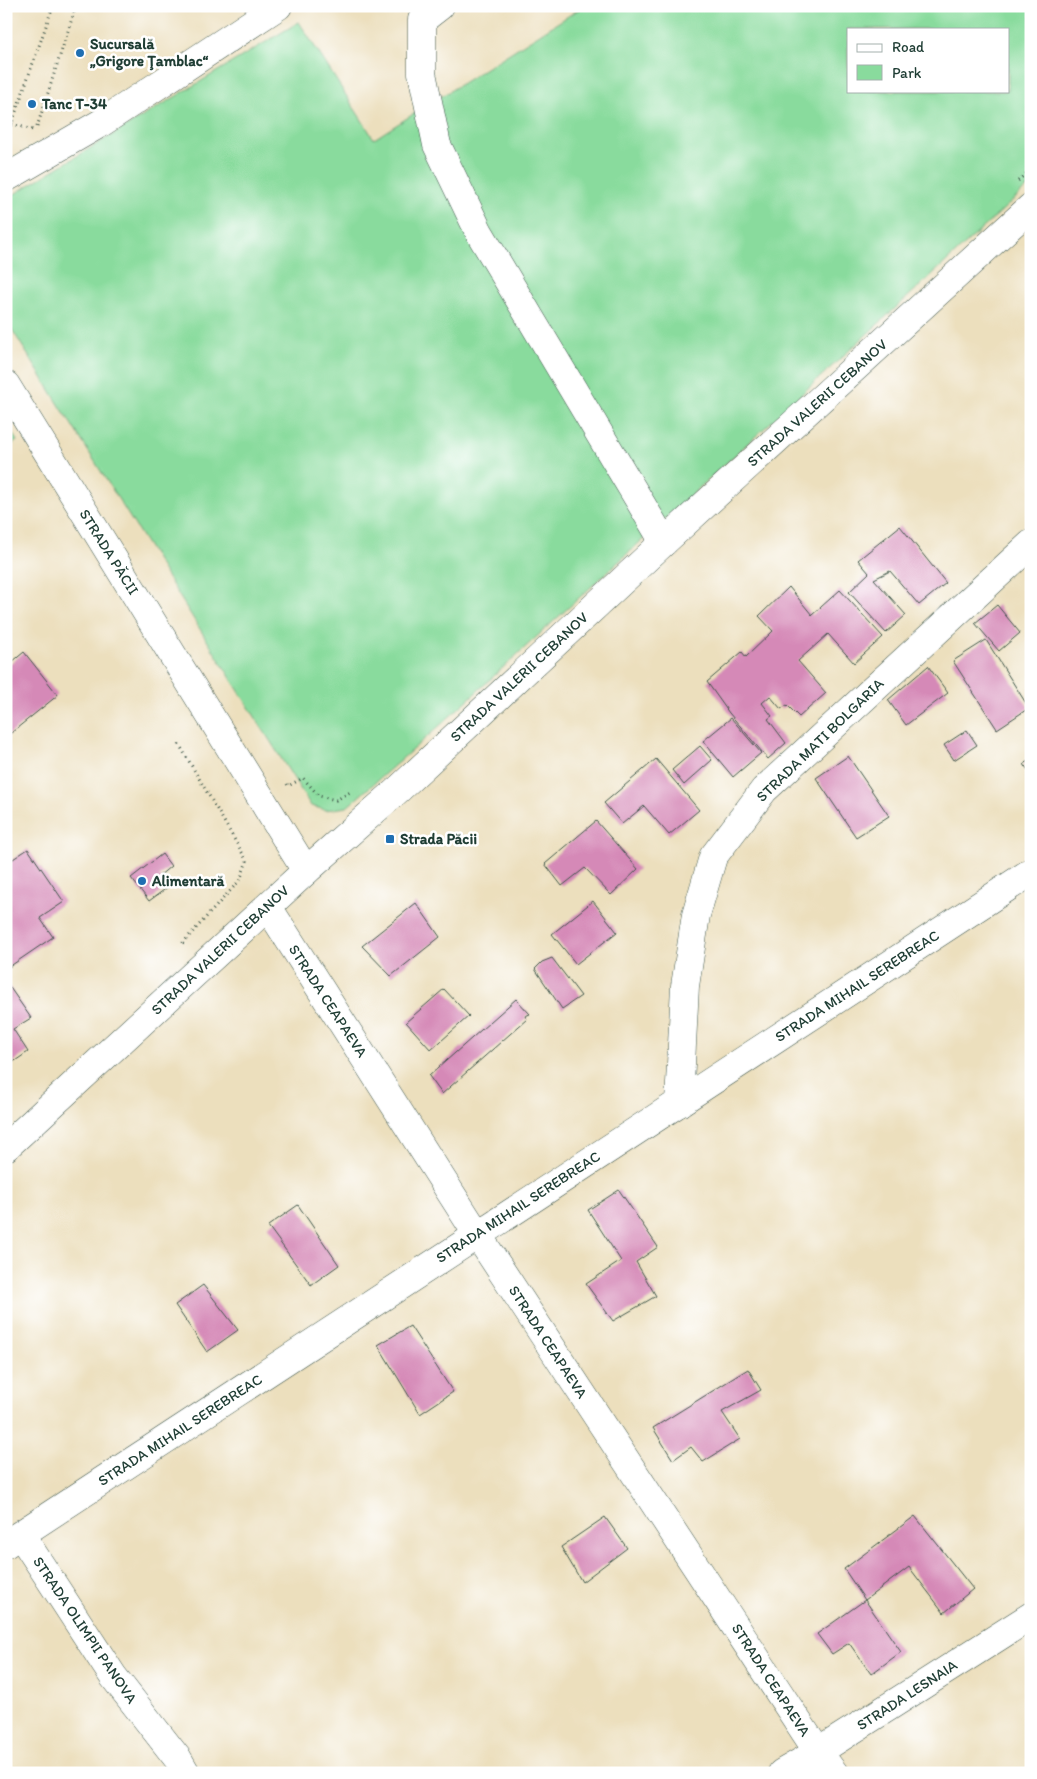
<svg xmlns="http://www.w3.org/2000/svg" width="1037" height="1779" viewBox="0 0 1037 1779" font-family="Itim,sans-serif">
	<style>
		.green { fill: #89db9d; stroke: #548c68; fill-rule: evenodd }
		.building { fill: #d589b7 }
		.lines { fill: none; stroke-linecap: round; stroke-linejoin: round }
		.minor-casing { stroke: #3e5549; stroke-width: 29 }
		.path { stroke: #3e5549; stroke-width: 3; stroke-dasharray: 1 4; stroke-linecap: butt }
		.minor { stroke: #fff; stroke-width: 28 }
		.poi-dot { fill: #1f6fb2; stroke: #fff; stroke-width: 2 }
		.labels { text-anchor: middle; stroke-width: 5; stroke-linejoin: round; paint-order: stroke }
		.poi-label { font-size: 15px; font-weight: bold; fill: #1f3d34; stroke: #fff; text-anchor: start }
		.street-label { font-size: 15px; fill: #1f3d34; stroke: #fff }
	</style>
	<rect width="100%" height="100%" fill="#fff"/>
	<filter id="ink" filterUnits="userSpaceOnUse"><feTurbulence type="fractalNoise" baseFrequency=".02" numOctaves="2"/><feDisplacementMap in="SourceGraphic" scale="10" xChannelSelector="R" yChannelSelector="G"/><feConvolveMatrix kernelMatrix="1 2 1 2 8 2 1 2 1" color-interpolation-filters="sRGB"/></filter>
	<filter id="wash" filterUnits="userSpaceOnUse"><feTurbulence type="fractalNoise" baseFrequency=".0096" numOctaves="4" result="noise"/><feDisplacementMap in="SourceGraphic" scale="20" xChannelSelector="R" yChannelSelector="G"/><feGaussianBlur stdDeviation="1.12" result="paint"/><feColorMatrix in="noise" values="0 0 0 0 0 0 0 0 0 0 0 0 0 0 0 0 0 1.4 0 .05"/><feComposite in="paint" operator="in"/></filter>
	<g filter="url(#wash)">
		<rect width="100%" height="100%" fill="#ecdfbd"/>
		<g class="green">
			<path d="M584 6H1031V184L436 729 347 807 326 810 311 806 6 320V199L299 22 374 139ZM848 29H1008V91H848Z"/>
			<path d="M6 423 17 441 6 448Z"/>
		</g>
		<g id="blocks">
			<g class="building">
				<path d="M900 526 946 583 919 605 890 571 874 579 906 615 886 633 849 592 869 573 858 560Z"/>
				<path d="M789 587 812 615 840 590 883 637 854 663 828 634 798 661 826 693 799 717 787 705 781 709 770 696 762 703 772 716 768 719 786 743 768 759 729 713 707 682 742 652 746 657 773 631 759 616Z"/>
				<path d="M997 605 1020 633 999 651 975 623Z"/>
				<path d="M986 640 1029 708 997 729 953 661Z"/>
				<path d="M24 652 58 695 6 737V667Z"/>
				<path d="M928 666 948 693 906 725 888 700Z"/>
				<path d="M731 718 761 753 733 777 703 741Z"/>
				<path d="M967 730 977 745 954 760 944 745Z"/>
				<path d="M700 746 712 760 684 785 672 770Z"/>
				<path d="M848 756 889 816 856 837 816 778Z"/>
				<path d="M656 759 699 810 669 835 644 806 622 824 604 803Z"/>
				<path d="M1031 760V775L1024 764Z"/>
				<path d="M596 821 638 869 611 895 585 868 562 886 545 864Z"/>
				<path d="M28 849 64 902 40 918 53 937 6 969V855L10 861Z"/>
				<path d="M162 854 171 866 159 876 168 887 149 901 131 878Z"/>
				<path d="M593 901 617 932 576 964 552 934Z"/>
				<path d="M416 903 440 937 391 976 362 946Z"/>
				<path d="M552 958 581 996 562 1009 535 969 542 962Z"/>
				<path d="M6 982 31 1018 13 1029 28 1052 6 1067Z"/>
				<path d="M444 989 469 1016 431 1050 406 1022Z"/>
				<path d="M516 999 530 1014 525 1016 527 1019 442 1094 429 1076Z"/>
				<path d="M619 1190 658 1247 636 1262 656 1296 613 1321 586 1284 621 1261 588 1210Z"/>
				<path d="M298 1205 339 1265 311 1285 268 1226Z"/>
				<path d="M203 1285 238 1330 207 1352 175 1305Z"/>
				<path d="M410 1326 453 1392 420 1414 378 1345Z"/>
				<path d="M748 1369 761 1390 722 1412 740 1439 703 1462 691 1447 673 1460 653 1428Z"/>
				<path d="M915 1516 973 1589 944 1613 909 1567 865 1600 844 1569Z"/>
				<path d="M605 1517 627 1548 582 1582 561 1547Z"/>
				<path d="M865 1600 901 1652 871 1674 849 1643 832 1654 817 1634Z"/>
			</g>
		</g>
	</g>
	<g filter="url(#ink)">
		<use href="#blocks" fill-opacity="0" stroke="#3e5549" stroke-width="1"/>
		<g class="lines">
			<g class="minor-casing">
				<g id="minor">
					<path d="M440 6 422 20V73L437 145 479 232 664 542"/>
					<path d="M6 178 101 123 278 6"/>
					<path d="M6 385 306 871"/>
					<path d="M268 907 477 1234 818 1752 834 1773"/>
					<path d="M679 1103 685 986 696 915 713 857 764 790 1031 544"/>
					<path d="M6 1147 306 871 400 788 664 542 1031 207"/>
					<path d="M21 1535 113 1676 178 1759 186 1773"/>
					<path d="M6 1544 1031 872"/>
					<path d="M782 1773 818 1752 1031 1616"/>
				</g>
			</g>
			<g class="path">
				<path d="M12 124 33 130"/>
				<path d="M37 127 76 6"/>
				<path d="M6 140 53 6"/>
				<path d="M1018 181 1031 169"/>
				<path d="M179 744 247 861 240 880 180 946"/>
				<path d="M287 784 288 786 303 778 319 796 336 800 352 791"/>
			</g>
			<use href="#minor" class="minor"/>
		</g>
	</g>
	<g class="poi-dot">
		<circle cx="80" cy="53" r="5"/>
		<circle cx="32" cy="104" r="5"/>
		<rect x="385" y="834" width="10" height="10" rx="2.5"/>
		<circle cx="142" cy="881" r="5"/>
	</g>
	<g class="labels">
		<g class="poi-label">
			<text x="90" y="49">Sucursală<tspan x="90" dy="17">„Grigore Ţamblac“</tspan></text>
			<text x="42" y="109">Tanc T-34</text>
			<text x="400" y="844">Strada Păcii</text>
			<text x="152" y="886">Alimentară</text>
		</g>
		<g class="street-label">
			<text transform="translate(817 403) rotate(-42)" y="5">STRADA VALERII CEBANOV</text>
			<text transform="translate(109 552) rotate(58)" y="5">STRADA PĂCII</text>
			<text transform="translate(519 677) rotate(-43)" y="5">STRADA VALERII CEBANOV</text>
			<text transform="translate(820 740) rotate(-44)" y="5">STRADA MATI BOLGARIA</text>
			<text transform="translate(220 950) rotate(-43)" y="5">STRADA VALERII CEBANOV</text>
			<text transform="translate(857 986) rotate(-33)" y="5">STRADA MIHAIL SEREBREAC</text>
			<text transform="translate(328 1001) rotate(57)" y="5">STRADA CEAPAEVA</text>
			<text transform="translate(518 1207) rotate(-33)" y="5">STRADA MIHAIL SEREBREAC</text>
			<text transform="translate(548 1342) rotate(57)" y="5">STRADA CEAPAEVA</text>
			<text transform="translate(180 1430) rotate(-33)" y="5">STRADA MIHAIL SEREBREAC</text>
			<text transform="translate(85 1630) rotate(56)" y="5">STRADA OLIMPII PANOVA</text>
			<text transform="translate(771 1680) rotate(57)" y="5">STRADA CEAPAEVA</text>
			<text transform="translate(907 1695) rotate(-33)" y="5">STRADA LESNAIA</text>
		</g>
	</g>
	<rect width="1037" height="1779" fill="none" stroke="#fff" stroke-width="25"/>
	<rect x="847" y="28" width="162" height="65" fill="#ffffff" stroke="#a5b1ae"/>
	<rect x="857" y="44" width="25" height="8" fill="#ffffff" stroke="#a5b1ae"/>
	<text x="892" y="52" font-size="15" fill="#1f3d34">Road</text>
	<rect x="857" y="65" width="25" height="15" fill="#89db9d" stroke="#a5b1ae"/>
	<text x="892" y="78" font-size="15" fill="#1f3d34">Park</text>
</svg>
